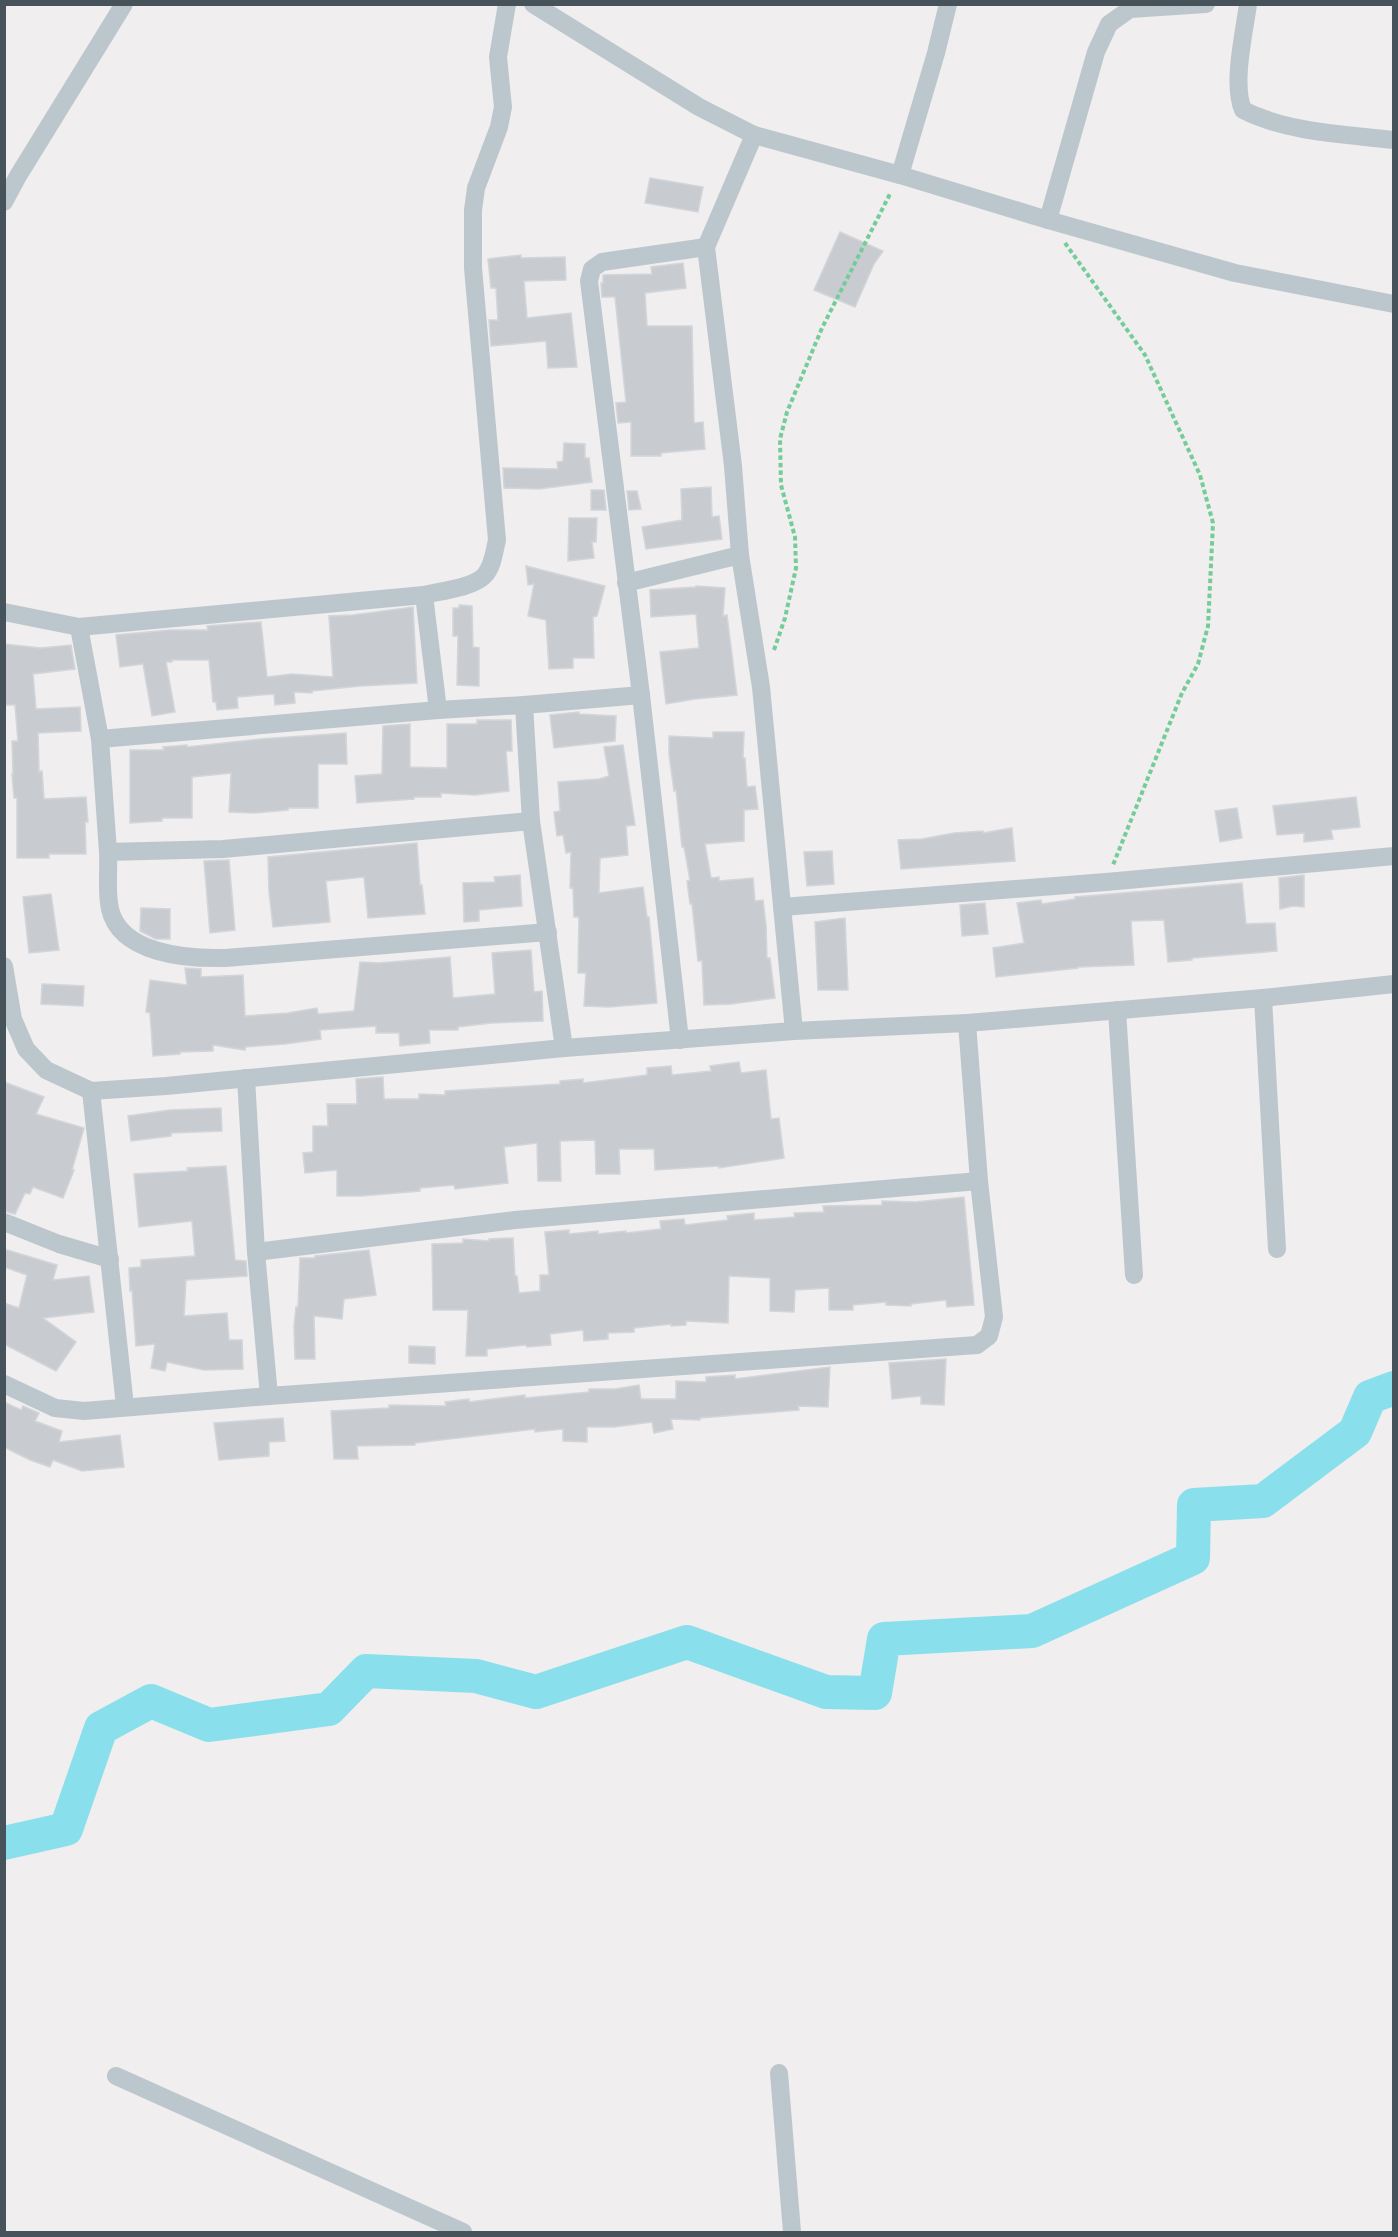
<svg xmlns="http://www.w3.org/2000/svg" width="1398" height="2237" viewBox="0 0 1398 2237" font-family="Mulish,sans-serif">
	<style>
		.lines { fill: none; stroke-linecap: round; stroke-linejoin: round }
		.river { stroke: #89dfeb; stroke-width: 34 }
		.building { fill: #c8ccd1; stroke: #d2d5d9; stroke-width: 1.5 }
		.path { stroke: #74cc99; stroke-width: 4; stroke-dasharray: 4.5 3; stroke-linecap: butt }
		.street { stroke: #bcc7cd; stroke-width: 18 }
	</style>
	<rect width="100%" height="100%" fill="#f0eeee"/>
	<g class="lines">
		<path class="river" d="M4 1843 66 1829 101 1728 151 1701 209 1725 329 1709 366 1671 476 1676 536 1692 687 1642 826 1692 875 1693 884 1639 1032 1631 1193 1558 1194 1505 1263 1501 1355 1432 1370 1397 1394 1388"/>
	</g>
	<g class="building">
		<path d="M650 178 703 187 698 212 645 203Z"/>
		<path d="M840 232 883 251 874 264 855 307 814 290Z"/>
		<path d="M521 255V258L565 257 566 280 524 281 527 318 571 313 577 367 548 368 546 341 491 346 489 320H498L496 288H491L488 259Z"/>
		<path d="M683 263 686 288 645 293 647 326H692L694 423 703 422 705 449 661 453V456H631V422L618 423 616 403 626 402 615 297H602L601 283H603V275L652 274 651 267Z"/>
		<path d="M564 443 585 444V458H589L592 482 539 489 504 488 503 468 558 469 557 462 563 461Z"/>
		<path d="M711 487 712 517 719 516 722 539 646 549 642 527 682 520 681 489Z"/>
		<path d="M591 490H604L606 510H591Z"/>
		<path d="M627 491H637L641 509 629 510Z"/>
		<path d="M569 518H597L596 542H592L594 558 568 561Z"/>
		<path d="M526 566 605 586 597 616 593 617 594 658H573V668L549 669 546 620 528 616 534 584 528 585Z"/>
		<path d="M696 586 725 588 723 616 727 615 737 695 695 699 666 704 660 652 699 648 696 614 651 617 650 590 696 587Z"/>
		<path d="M459 605 472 606 473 647 479 648V686L457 685 458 636H453V608H459Z"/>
		<path d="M413 607 417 683 360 686 312 691V693L294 692 295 703 275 705 274 694 237 697 238 708 217 710 216 702H213L209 660H172V662H166L175 712 152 716 143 664 120 667 116 635 170 630H208L207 626 261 622 267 677 292 674 333 677 329 616 353 615Z"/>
		<path d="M4 644 41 648 71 645 75 669 33 674 36 709 80 707 81 731 38 733 39 772 42 771 44 799 86 797 88 822H85L86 854H49V858H17V798H14L12 774H13L12 741H18L15 705H5Z"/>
		<path d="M579 712V714L616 716 615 741 554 748 550 715Z"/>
		<path d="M477 720H511L512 751H506L509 791 475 795 441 793V797H414V799L357 803 355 776 382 774 383 726 410 724V767L447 768V724H477Z"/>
		<path d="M713 732H744L743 758H745L747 787 755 786 758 809 744 810V841L705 844 711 878 719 877V881L753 878 755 901 763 900 766 925 767 958H770L775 998 731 1004 704 1005 702 961H698L692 904H690L687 881 690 880 684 847H682L676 790 674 791 669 754V736L713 738Z"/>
		<path d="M346 733 347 764H318V808H288V810L253 813 229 812 231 773 192 777V818H162V821L130 823V750H164L163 747 187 745V747L260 739Z"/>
		<path d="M623 745 635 825 626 826 628 855 600 858 599 893 643 887 647 917H649L657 1003 609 1007 584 1006 586 973H578L579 917H574L573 888H570L571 852 566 853 563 835 557 836 554 812 560 811 558 782 599 779 609 776 604 747Z"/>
		<path d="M1356 797 1360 827 1331 830 1333 839 1304 842V833L1277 835 1273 806Z"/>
		<path d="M1237 808 1242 838 1220 842 1215 811Z"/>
		<path d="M1012 828 1015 861 901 869 898 840 922 839 954 833 983 831V833Z"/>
		<path d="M417 843 420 885H422L425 914 368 918 364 877 326 881 330 922 273 927 269 892 268 857Z"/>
		<path d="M832 851 834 884 807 886 804 852Z"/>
		<path d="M229 860 235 930 210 933 204 861Z"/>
		<path d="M520 875 522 906 479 910V921L464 922 463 883 495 882 494 877Z"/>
		<path d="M1304 875V907L1293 906 1280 909 1279 878Z"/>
		<path d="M1242 883 1246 924 1275 923 1277 951 1192 958V960L1168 962 1164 920 1131 921 1134 965 1078 967V968L996 977 993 948 1024 943 1017 903 1041 900 1042 904 1075 899V897Z"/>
		<path d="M51 894 59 950 29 953 23 897Z"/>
		<path d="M985 903 988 934 962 936 960 905Z"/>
		<path d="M141 908 170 909V939H156L140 931Z"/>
		<path d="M845 918 848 990H818L815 922Z"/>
		<path d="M531 950 534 992 542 991 543 1021 491 1023 458 1027V1030H429L430 1043 400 1046 399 1033H376V1026L320 1030 321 1039 285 1044 245 1047V1050L213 1045V1051L180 1052V1054L153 1056 150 1013 146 1012 150 980 187 985 185 968 201 969V977L243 975 245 1016 288 1013 317 1008 318 1014 354 1011 360 962 379 963 450 957 453 998 495 994 492 953Z"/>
		<path d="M42 984 84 986 83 1006 41 1004Z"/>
		<path d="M739 1062 741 1073 766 1070 771 1119 779 1118 784 1158 719 1168V1166L655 1170 654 1149H619L620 1174H596L595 1140 560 1141 561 1181H538L537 1143 504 1147 508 1183 455 1189 454 1185 420 1188V1191L361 1196H337V1170L305 1173 303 1153 313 1152V1126H328L327 1104H357L356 1079 383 1077 384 1099H419V1094L445 1095V1091L560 1084V1081L583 1079V1083L647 1075V1068L671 1066 672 1075 711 1071 710 1066Z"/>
		<path d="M4 1082 44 1097 36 1114 84 1128 72 1170H74L63 1198 33 1187 30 1194 25 1193 15 1214 4 1211Z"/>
		<path d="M221 1108 222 1131 171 1133V1136L131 1141 128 1116 170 1110Z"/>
		<path d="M226 1166 235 1260 246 1261 247 1276 186 1280 184 1316 227 1313 229 1340H242L243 1369 204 1370 167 1362 165 1371 151 1368 155 1344 136 1346 132 1290 130 1291 129 1268 141 1267V1260L195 1256 192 1221 139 1227 134 1174 188 1171 187 1168Z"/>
		<path d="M964 1197 974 1305 947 1307 946 1300 911 1304V1306L886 1305V1302L853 1305V1310H829V1288L795 1290 794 1312 770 1311V1278L729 1276 728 1323 686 1321V1325L671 1326V1324L634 1328V1332L608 1333V1339L584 1341 583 1330 550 1334 551 1345 527 1347 526 1345 487 1349V1356H466L468 1310H433L432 1244 463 1243V1239L489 1241V1239L513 1238 515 1276H517L519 1293 540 1291V1275H549L545 1232 569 1230V1234L598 1231V1234L626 1231V1233L661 1229 660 1221 684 1219 685 1225 728 1220 727 1216 754 1213V1220L795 1217 794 1213 824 1212 823 1206 882 1205V1201L915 1202Z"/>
		<path d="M4 1249 57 1265 53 1280 89 1276 94 1312 43 1318 76 1342 56 1371 4 1344V1303L19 1308 27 1275 4 1267Z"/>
		<path d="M369 1250 376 1295 344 1299 342 1319 314 1316 315 1359H295L294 1327 296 1307H298L300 1258H315V1256Z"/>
		<path d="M409 1346 435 1347V1364L409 1363Z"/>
		<path d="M946 1359 944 1405 921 1404V1396L892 1399 889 1363Z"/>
		<path d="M830 1367 828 1407 798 1406 799 1410 700 1418V1420L671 1419 673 1429 654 1433 652 1422 614 1427H587V1442L563 1441V1429L535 1432V1429L415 1443V1445L357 1446 358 1459H334L331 1411 389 1408V1405L446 1406 445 1402 469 1399V1402L525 1395V1398L589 1392V1389H615L639 1385 641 1399H676V1381L706 1382V1377L735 1375V1379Z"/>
		<path d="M4 1402 21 1410 23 1406 39 1413 35 1421 62 1431 59 1442 120 1435 124 1467 82 1471 53 1460 50 1467 30 1460 4 1447Z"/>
		<path d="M283 1418 285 1441 269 1442V1456L219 1460 214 1423Z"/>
	</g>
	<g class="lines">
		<g class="path">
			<path d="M1065 243 1145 355 1200 475 1213 523 1208 626 1198 664 1182 693 1113 865"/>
			<path d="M774 650 785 618 796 568 795 537 781 485 780 439 787 412 822 328 891 192"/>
		</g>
		<g class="street">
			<path d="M533 4 699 107 754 135 900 175 1048 220 1235 273 1394 304"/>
			<path d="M1248 4C1244 34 1232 84 1243 110 1289 133 1343 134 1394 140"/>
			<path d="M754 135 706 247 733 466 740 555 761 687 794 1031"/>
			<path d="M900 175 936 53 948 4"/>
			<path d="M4 202 18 176 124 4"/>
			<path d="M1048 220 1096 52 1109 24 1130 9 1206 4"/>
			<path d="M626 583 740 555"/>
			<path d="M424 595 438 710"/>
			<path d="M4 612 79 627 424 595C440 591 472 588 484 576 493 567 494 552 497 540L473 268V210L476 188 499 127 503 107 498 57 507 4"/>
			<path d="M79 627 100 739 108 852 223 849 531 821"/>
			<path d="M641 695 589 281 592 269 602 262 706 247"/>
			<path d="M524 705 531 821 564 1048"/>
			<path d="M100 739 438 710 524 705 641 695 680 1040"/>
			<path d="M108 852C109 870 106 891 110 909 120 954 187 959 225 958L548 932"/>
			<path d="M782 907 1106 882 1394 856"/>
			<path d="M4 966 13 1019 26 1049 46 1070 91 1091 166 1086 564 1048 794 1031 967 1023 1263 998 1394 984"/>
			<path d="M1263 998 1277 1249"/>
			<path d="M1117 1010 1134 1275"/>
			<path d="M246 1078 256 1252 269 1396 977 1345 989 1336 994 1317 979 1181 967 1023"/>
			<path d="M91 1091 125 1406"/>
			<path d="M4 1222 59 1244 110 1259"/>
			<path d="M256 1252 515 1220 979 1181"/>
			<path d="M4 1384 55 1408 84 1411 269 1396"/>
			<path d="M779 2073 792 2232"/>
			<path d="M116 2076 463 2232"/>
		</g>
	</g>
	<rect width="1398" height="2237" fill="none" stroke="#46535b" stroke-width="12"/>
</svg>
